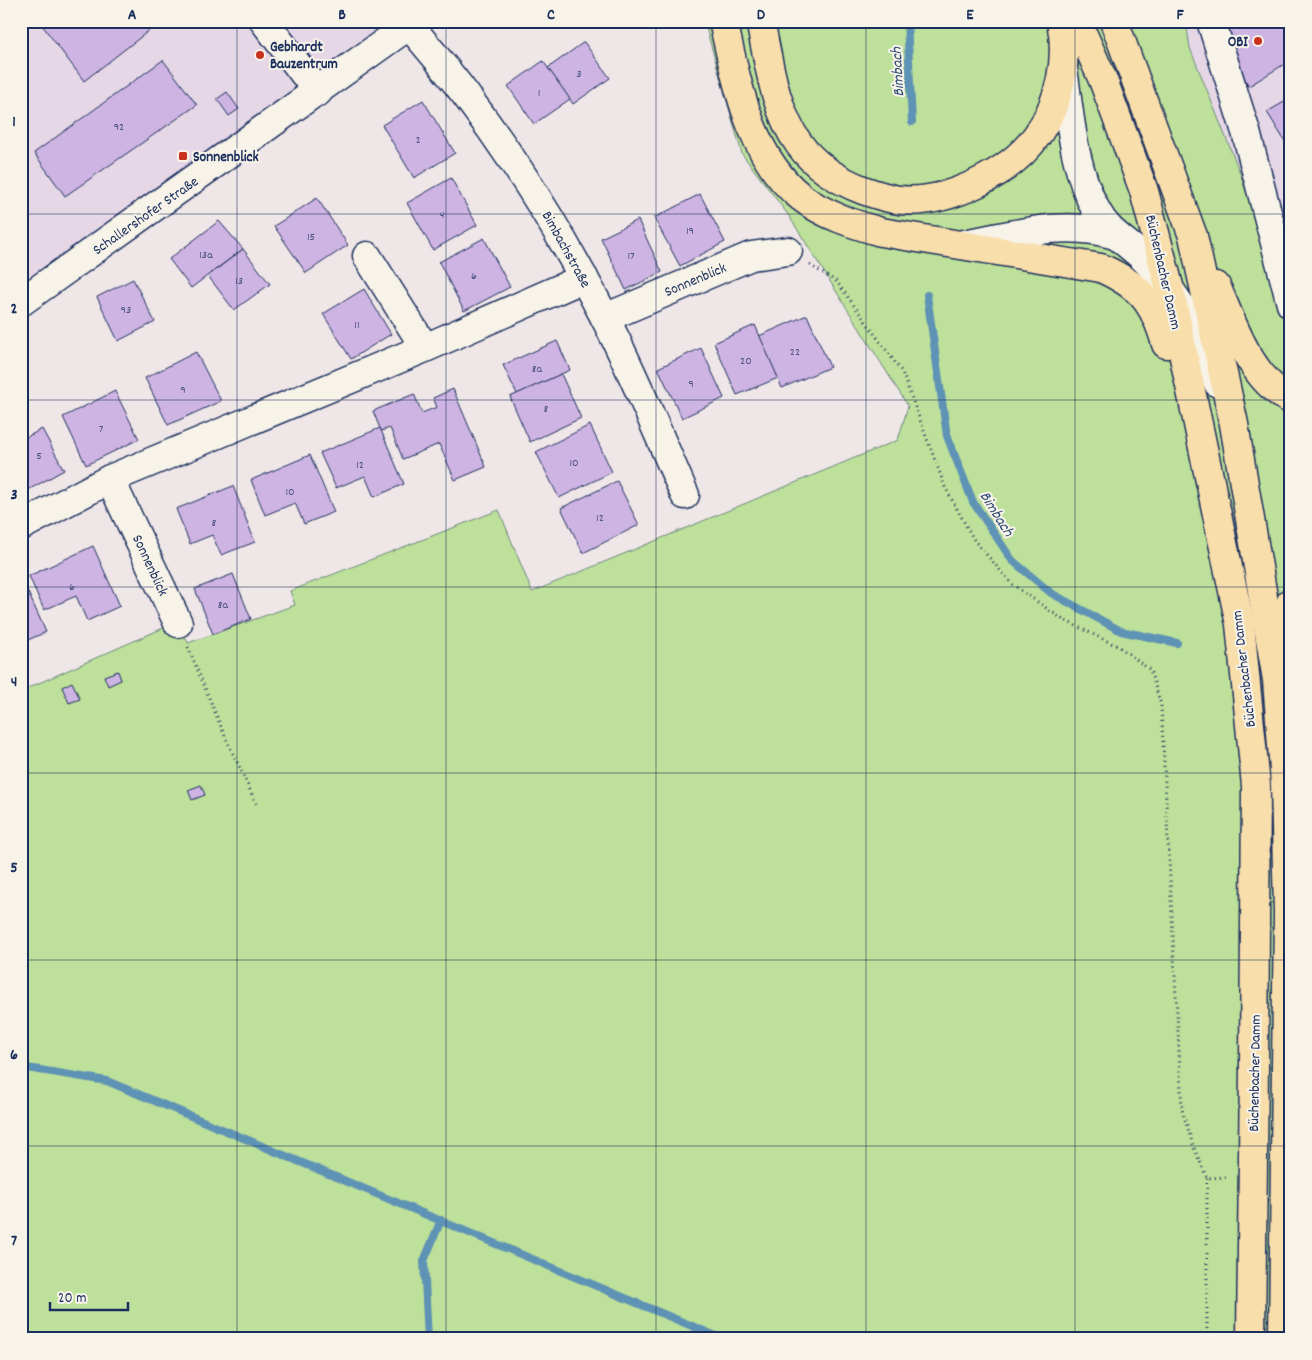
<svg xmlns="http://www.w3.org/2000/svg" width="1312" height="1360" viewBox="0 0 1312 1360" font-family="Dekko,sans-serif">
	<style>
		.built { fill: #e5d7e6 }
		.green { fill: #bde09a; stroke: #6c887c }
		.lines { fill: none; stroke-linecap: round; stroke-linejoin: round }
		.stream { stroke: #5f93b5; stroke-width: 8 }
		.building { fill: #ceb4e2; stroke: #1b2f5e }
		.minor-casing { stroke: #1b2f5e; stroke-width: 31 }
		.major-casing { stroke: #1b2f5e; stroke-width: 31 }
		.path { stroke: #1b2f5e; stroke-width: 3; stroke-dasharray: 1 4; stroke-linecap: butt }
		.minor { stroke: #f7f3e8; stroke-width: 28 }
		.major { stroke: #f8deab; stroke-width: 28 }
		.major-bridge-casing { stroke: #1b2f5e; stroke-width: 31; stroke-linecap: butt }
		.major-bridge { stroke: #f8deab; stroke-width: 28 }
		.grid { fill: none; stroke: #1b2f5e; stroke-width: 1; stroke-opacity: 0.55 }
		.poi-dot { fill: #c8321e; stroke: #f7f3e8; stroke-width: 2 }
		.labels { text-anchor: middle; stroke-width: 4; stroke-linejoin: round; paint-order: stroke }
		.number-label { font-size: 12px; fill: #48507f }
		.poi-label { font-size: 15px; font-weight: bold; fill: #1b2f5e; stroke: #f7f3e8; text-anchor: start }
		.street-label { font-size: 15px; fill: #1b2f5e; stroke: #f7f3e8 }
		.water-label { font-size: 16px; font-style: italic; fill: #32507b; stroke: #f7f3e8 }
		.neatline { fill: none; stroke: #1b2f5e; stroke-width: 2 }
		.grid-label { font-size: 16px; text-anchor: middle; font-weight: bold; fill: #1b2f5e }
	</style>
	<rect width="100%" height="100%" fill="#efe6e7"/>
	<filter id="ink" filterUnits="userSpaceOnUse"><feTurbulence type="fractalNoise" baseFrequency=".02" numOctaves="2"/><feDisplacementMap in="SourceGraphic" scale="10" xChannelSelector="R" yChannelSelector="G"/><feConvolveMatrix kernelMatrix="1 2 1 2 8 2 1 2 1" color-interpolation-filters="sRGB"/></filter>
	<g filter="url(#ink)">
		<g class="built">
			<path d="M21 21H405L21 293Z"/>
			<path d="M1186 21H1291V328L1239 170 1190 48Z"/>
		</g>
		<path class="green" d="M704 21H1186L1190 48 1239 170 1291 328V1339H21V691L179 621 188 643 295 605 290 591 499 510 532 592 898 440 908 406 789 216 742 154Z"/>
		<g class="lines">
			<g class="stream">
				<path d="M907 21 912 122"/>
				<path d="M927 295 947 436 973 502 1012 560 1051 593 1121 631 1177 643"/>
				<path d="M21 1067 107 1081 723 1339"/>
				<path d="M428 1339 424 1261 441 1220"/>
			</g>
		</g>
		<g class="building">
			<path d="M39 21H145L151 29 84 81Z"/>
			<path d="M1219 21H1291V60L1249 86 1235 63Z"/>
			<path d="M584 42 610 78 573 104 548 68Z"/>
			<path d="M163 60 197 105 65 196 34 153Z"/>
			<path d="M543 61 570 99 534 124 508 86Z"/>
			<path d="M227 92 239 109 229 116 217 99Z"/>
			<path d="M1291 98V151L1267 112Z"/>
			<path d="M423 100 455 153 414 178 382 125Z"/>
			<path d="M451 178 477 225 433 250 407 203Z"/>
			<path d="M700 194 725 242 680 266 654 218Z"/>
			<path d="M317 198 348 245 306 273 274 226Z"/>
			<path d="M638 220 662 272 626 290 601 238Z"/>
			<path d="M219 221 243 249 191 288 169 259Z"/>
			<path d="M484 238 510 287 464 311 439 262Z"/>
			<path d="M243 249 270 284 234 310 208 276Z"/>
			<path d="M133 279 155 322 118 341 97 297Z"/>
			<path d="M364 289 391 334 351 359 323 314Z"/>
			<path d="M807 315 830 367 782 388 759 336Z"/>
			<path d="M755 325 778 378 737 395 714 343Z"/>
			<path d="M557 341 570 370 517 394 503 365Z"/>
			<path d="M701 348 724 398 682 418 658 368Z"/>
			<path d="M196 352 221 401 168 425 145 378Z"/>
			<path d="M561 374 581 418 530 442 510 397Z"/>
			<path d="M453 389 486 467 455 480 439 444 403 459 390 428 381 431 373 411 414 394 422 413 437 407 433 398Z"/>
			<path d="M115 391 139 439 86 465 63 417Z"/>
			<path d="M590 425 612 472 559 498 536 452Z"/>
			<path d="M380 428 404 484 374 497 365 476 336 488 320 453Z"/>
			<path d="M42 429 64 470 21 494V440Z"/>
			<path d="M310 455 334 512 304 524 295 503 265 515 251 480Z"/>
			<path d="M617 481 639 525 583 553 561 508Z"/>
			<path d="M233 486 255 542 221 555 212 535 190 544 176 509Z"/>
			<path d="M93 546 120 606 87 621 76 596 44 610 29 576Z"/>
			<path d="M233 574 251 619 213 634 195 589Z"/>
			<path d="M21 577 46 632 21 643Z"/>
			<path d="M118 671 121 680 108 686 104 676Z"/>
			<path d="M72 682 80 699 69 703 62 687Z"/>
			<path d="M201 785 205 795 192 800 188 790Z"/>
		</g>
		<g class="lines">
			<g class="minor-casing">
				<g id="minor">
					<path d="M264 21 318 92"/>
					<path d="M1211 21 1246 132 1291 304"/>
					<path d="M409 25C488 116 549 210 604 316 634 374 659 436 685 495"/>
					<path d="M1063 68C1070 117 1073 168 1097 212 1109 235 1133 245 1150 265 1181 299 1202 340 1218 383"/>
					<path d="M964 244C1014 235 1065 219 1115 235"/>
					<path d="M367 256 425 348"/>
					<path d="M21 302 415 21"/>
					<path d="M605 318 751 256 788 251"/>
					<path d="M110 479 178 623"/>
					<path d="M21 526 110 479 425 348 584 278"/>
				</g>
			</g>
			<g class="major-casing">
				<g id="major">
					<path d="M723 21C737 81 749 156 801 197 824 215 853 224 881 232L1101 268C1141 286 1154 302 1166 344"/>
					<path d="M760 21C769 62 774 109 799 144 815 166 837 180 863 190 874 194 887 198 899 200 946 205 1012 173 1038 134 1060 102 1069 59 1061 21"/>
					<path d="M1077 21 1103 80 1144 191 1169 286 1240 624 1256 786 1254 1066"/>
					<path d="M1114 21 1193 236 1234 424 1277 680 1285 784 1288 913 1286 1067"/>
					<path d="M1216 286C1234 326 1250 379 1291 400"/>
					<path d="M1280 657 1291 602"/>
				</g>
			</g>
			<g class="path">
				<path d="M810 265 837 282 902 372 945 487 974 540 1012 584 1062 619 1121 648 1150 670 1161 705 1182 1110 1194 1148 1207 1178 1228 1177"/>
				<path d="M188 647 224 734 257 805"/>
				<path d="M1207 1178V1339"/>
			</g>
			<use href="#minor" class="minor"/>
			<use href="#major" class="major"/>
			<g class="major-bridge-casing">
				<g id="major-bridge">
					<path d="M1251 1339 1254 1066"/>
					<path d="M1283 1339 1286 1067"/>
				</g>
			</g>
			<use href="#major-bridge" class="major-bridge"/>
		</g>
	</g>
	<path class="grid" d="M237 21V1339M446 21V1339M656 21V1339M866 21V1339M1075 21V1339M21 214H1291M21 400H1291M21 587H1291M21 773H1291M21 960H1291M21 1146H1291"/>
	<g class="poi-dot">
		<circle cx="1258" cy="41" r="5"/>
		<circle cx="260" cy="55" r="5"/>
		<rect x="178" y="151" width="10" height="10" rx="2.5"/>
	</g>
	<g class="labels">
		<g class="number-label">
			<text x="579" y="77">3</text>
			<text x="539" y="96">1</text>
			<text x="119" y="130">92</text>
			<text x="418" y="143">2</text>
			<text x="442" y="218">4</text>
			<text x="690" y="234">19</text>
			<text x="311" y="240">15</text>
			<text x="206" y="258">13a</text>
			<text x="631" y="259">17</text>
			<text x="474" y="279">6</text>
			<text x="239" y="284">13</text>
			<text x="126" y="313">93</text>
			<text x="357" y="328">11</text>
			<text x="795" y="355">22</text>
			<text x="746" y="364">20</text>
			<text x="537" y="372">8a</text>
			<text x="691" y="387">9</text>
			<text x="183" y="393">9</text>
			<text x="546" y="412">8</text>
			<text x="101" y="432">7</text>
			<text x="39" y="459">5</text>
			<text x="574" y="466">10</text>
			<text x="360" y="468">12</text>
			<text x="290" y="495">10</text>
			<text x="600" y="521">12</text>
			<text x="214" y="526">8</text>
			<text x="72" y="590">6</text>
			<text x="223" y="608">8a</text>
		</g>
		<g class="poi-label">
			<text x="1248" y="46" text-anchor="end">OBI</text>
			<text x="270" y="51">Gebhardt<tspan x="270" dy="17">Bauzentrum</tspan></text>
			<text x="193" y="161">Sonnenblick</text>
		</g>
		<g class="street-label">
			<text transform="translate(145 215) rotate(-35)" y="5">Schallershofer Straße</text>
			<text transform="translate(567 249) rotate(61)" y="5">Bimbachstraße</text>
			<text transform="translate(1164 272) rotate(77)" y="5">Büchenbacher Damm</text>
			<text transform="translate(695 279) rotate(-23)" y="5">Sonnenblick</text>
			<text transform="translate(151 565) rotate(65)" y="5">Sonnenblick</text>
			<text transform="translate(1243 669) rotate(-97)" y="5">Büchenbacher Damm</text>
			<text transform="translate(1254 1073) rotate(-89)" y="5">Büchenbacher Damm</text>
		</g>
		<g class="water-label">
			<text transform="translate(896 72) rotate(-93)" y="6">Bimbach</text>
			<text transform="translate(998 513) rotate(58)" y="6">Bimbach</text>
		</g>
	</g>
	<rect width="1312" height="1360" fill="none" stroke="#f7f3e8" stroke-width="55"/>
	<path d="M50 1302v8h78v-8" fill="none" stroke="#1b2f5e" stroke-width="2.5"/>
	<text x="58" y="1302" font-size="15" fill="#1b2f5e" stroke="#f7f3e8" stroke-width="4" paint-order="stroke">20 m</text>
	<rect x="28" y="28" width="1256" height="1304" class="neatline"/>
	<g class="grid-label">
		<text x="132" y="19">A</text>
		<text x="342" y="19">B</text>
		<text x="551" y="19">C</text>
		<text x="761" y="19">D</text>
		<text x="970" y="19">E</text>
		<text x="1180" y="19">F</text>
		<text x="14" y="126">1</text>
		<text x="14" y="313">2</text>
		<text x="14" y="499">3</text>
		<text x="14" y="686">4</text>
		<text x="14" y="872">5</text>
		<text x="14" y="1059">6</text>
		<text x="14" y="1245">7</text>
	</g>
</svg>
